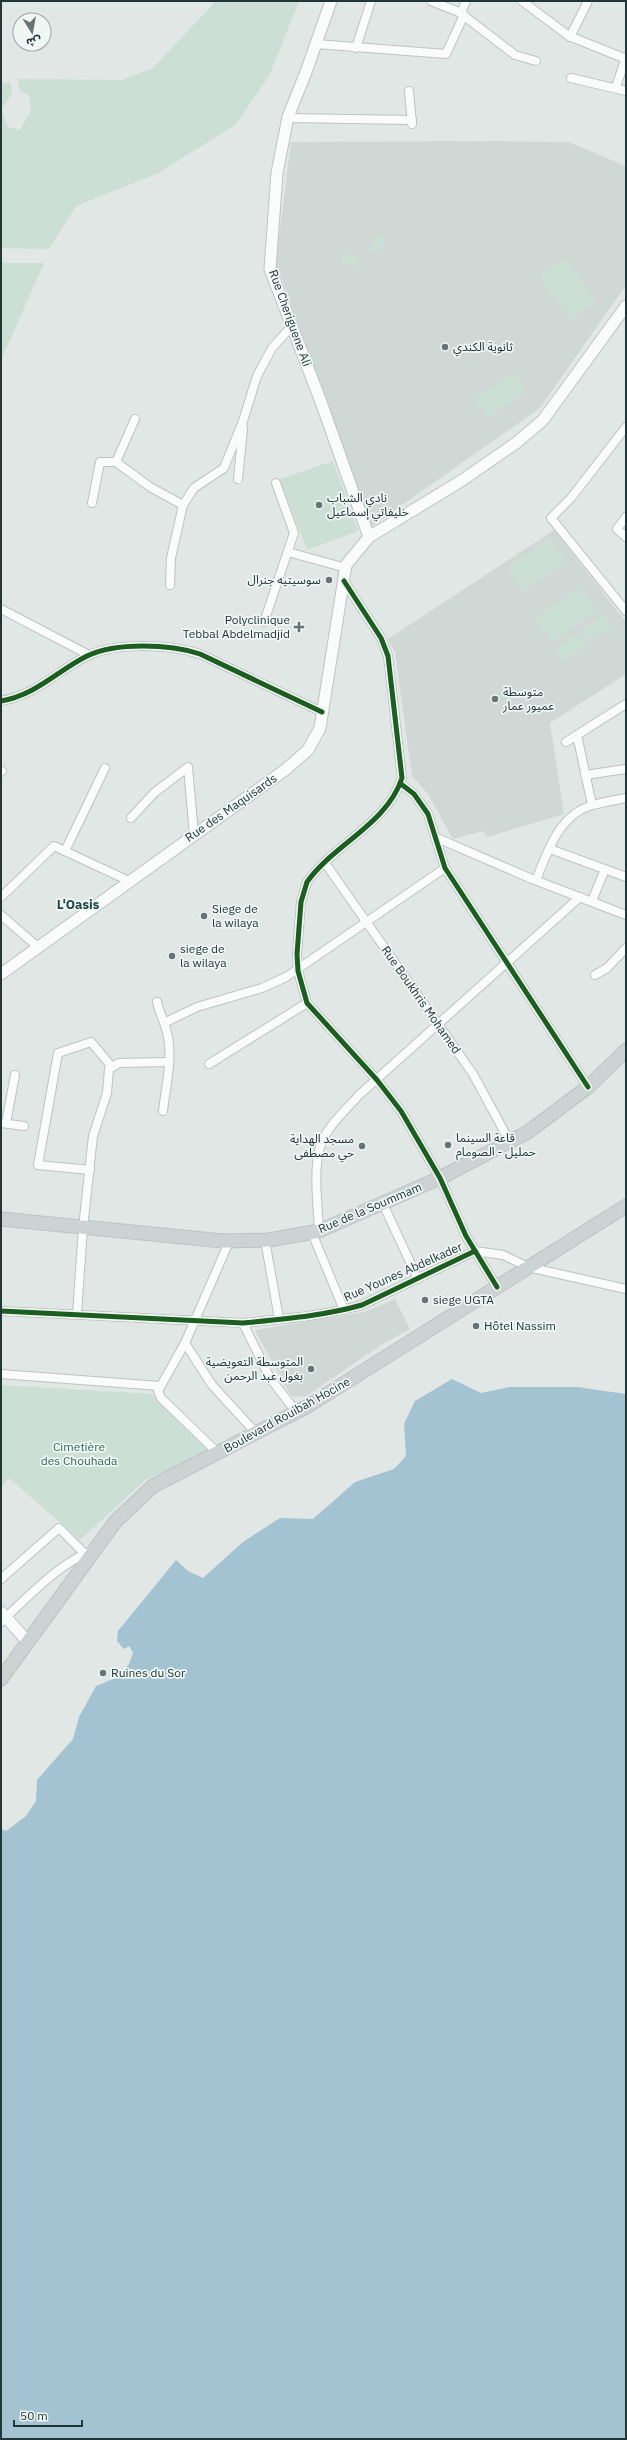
<svg xmlns="http://www.w3.org/2000/svg" width="627" height="2440" viewBox="0 0 627 2440" font-family="'IBM Plex Sans','Noto Sans Arabic',sans-serif">
	<style>
		.built { fill: #cfd8d5 }
		.green { fill: #cbdfd5 }
		.water { fill: #a4c3d2 }
		.lines { fill: none; stroke-linecap: round; stroke-linejoin: round }
		.minor-casing { stroke: #bec3c2; stroke-width: 10 }
		.secondary-casing { stroke: #bec4c3; stroke-width: 13 }
		.primary-casing { stroke: #bcc3c2; stroke-width: 15 }
		.minor { stroke: #fafbfb; stroke-width: 8 }
		.secondary { stroke: #fafbfb; stroke-width: 11 }
		.primary { stroke: #cdd3d3; stroke-width: 13 }
		.cycleway-casing { stroke: #eff6f4; stroke-width: 8 }
		.cycleway { stroke: #1b5e20; stroke-width: 5 }
		.poi-dot { fill: #647573; stroke: #eff6f4; stroke-width: 1.5 }
		.labels { text-anchor: middle; stroke-width: 3.5; stroke-linejoin: round; paint-order: stroke }
		.street-label { font-size: 12px; fill: #213736; stroke: #eff6f4 }
		.poi-label { font-size: 12px; fill: #213736; stroke: #eff6f4; text-anchor: start }
		.park-label { font-size: 12px; fill: #2f6a52; stroke: #eff6f4 }
		.neighbourhood-label { font-size: 13px; font-weight: bold; fill: #1f4745; stroke: #eff6f4 }
	</style>
	<rect width="100%" height="100%" fill="#e1e7e5"/>
	<g class="built">
		<path d="M477 141 568 142 626 166V285L540 408 372 526 276 263 291 142Z"/>
		<path d="M554 530 626 622V674L550 723 564 814 487 837 483 831 453 839 428 794 412 776 395 652 388 639Z"/>
		<path d="M395 1299 410 1329 384 1343 305 1397 291 1396 255 1330 365 1312Z"/>
	</g>
	<g class="green">
		<path d="M216 1H299L269 76 236 124 159 173 76 206 49 249 1 248V84L10 82 12 94 1 110 8 127 20 130 31 111 29 95 20 91 17 79 122 80 153 68Z"/>
		<path d="M377 234 385 239 378 254 369 250Z"/>
		<path d="M343 253 360 257 358 266 341 262Z"/>
		<path d="M564 258 596 302 571 320 539 276Z"/>
		<path d="M1 263H44L1 360Z"/>
		<path d="M514 373 526 392 487 417 475 399Z"/>
		<path d="M333 461 358 531 307 550 280 479Z"/>
		<path d="M549 539 566 562 523 592 507 568Z"/>
		<path d="M579 587 596 610 553 642 536 619Z"/>
		<path d="M604 614 612 626 590 642 581 631Z"/>
		<path d="M577 633 586 645 563 661 555 650Z"/>
		<path d="M1 1385 151 1394 210 1452 145 1480 80 1540 9 1478 1 1488Z"/>
	</g>
	<path class="water" d="M452 1379 481 1393 510 1387H577L626 1394V2439H1V1829L6 1831 26 1816 36 1801 37 1780 73 1739 79 1717 96 1686 118 1677 129 1664 133 1653 129 1646 124 1649 117 1641 118 1631 176 1560 188 1571 203 1578 243 1542 280 1518 313 1519 355 1482 394 1469 406 1456 404 1424 415 1401Z"/>
	<g class="lines">
		<g class="minor-casing">
			<g id="minor">
				<path d="M431 1 459 12 515 55 536 61"/>
				<path d="M522 1 569 36 626 59"/>
				<path d="M461 13 466 1"/>
				<path d="M570 37 588 1"/>
				<path d="M316 44 446 54 464 15"/>
				<path d="M356 48 371 1"/>
				<path d="M571 78 626 91"/>
				<path d="M616 87 626 57"/>
				<path d="M409 91 412 124"/>
				<path d="M288 118 412 120"/>
				<path d="M626 427 571 498 551 518 626 611"/>
				<path d="M116 462 135 419"/>
				<path d="M238 479 243 428"/>
				<path d="M92 503 100 462H116L150 487 183 505"/>
				<path d="M626 517 617 529 626 537"/>
				<path d="M288 552 346 568"/>
				<path d="M344 581 381 638 388 656 402 778C387 824 334 844 307 882L301 902 297 954 298 971 307 1003 377 1080 401 1111 440 1178 466 1236 497 1287"/>
				<path d="M170 585 171 558 183 505 194 488 224 468 243 421 257 376 272 348 292 326"/>
				<path d="M1 609 89 655"/>
				<path d="M264 622 294 533 276 483"/>
				<path d="M1 701C36 695 57 671 87 656 116 642 170 644 200 654L322 712"/>
				<path d="M577 735 592 805"/>
				<path d="M566 742 626 704"/>
				<path d="M1 772 2 771"/>
				<path d="M585 775 626 769"/>
				<path d="M401 784 414 794 428 814 445 868 588 1087"/>
				<path d="M131 818 154 793 188 767 194 835"/>
				<path d="M437 838 532 879 626 915"/>
				<path d="M550 849 626 877"/>
				<path d="M65 851 105 768"/>
				<path d="M325 863 473 1074 510 1142"/>
				<path d="M536 880C548 851 559 814 593 805 604 802 615 800 626 798"/>
				<path d="M1 897 54 846 129 881"/>
				<path d="M592 901 605 869"/>
				<path d="M1 915 38 947"/>
				<path d="M595 975 607 968 626 948"/>
				<path d="M157 1002C159 1012 164 1020 166 1029 174 1054 166 1085 163 1111"/>
				<path d="M164 1023 197 1007 262 988 286 977 445 868"/>
				<path d="M209 1064 307 1003"/>
				<path d="M1 1123 24 1126"/>
				<path d="M6 1123 15 1075"/>
				<path d="M90 1170 38 1165 58 1053 91 1042 112 1067"/>
				<path d="M383 1204 418 1279"/>
				<path d="M83 1228 93 1136 107 1093 109 1069 119 1063 168 1062"/>
				<path d="M319 1231C318 1208 313 1169 320 1147 326 1127 346 1110 359 1095L580 897"/>
				<path d="M312 1233 344 1310"/>
				<path d="M265 1240 279 1319"/>
				<path d="M475 1251 503 1255 528 1267 626 1289"/>
				<path d="M1 1311 243 1323C283 1319 323 1316 362 1305L475 1251"/>
				<path d="M77 1314 83 1228"/>
				<path d="M243 1323 270 1378 297 1413"/>
				<path d="M185 1343 212 1385 257 1434"/>
				<path d="M1 1374 160 1386"/>
				<path d="M219 1454 161 1398 158 1391 185 1343 229 1242"/>
				<path d="M1 1579 59 1528 84 1553"/>
				<path d="M1 1622C27 1598 62 1560 95 1550"/>
			</g>
		</g>
		<g class="secondary-casing">
			<g id="secondary">
				<path d="M331 1 306 72 288 117 277 173 270 269 321 402 369 537"/>
				<path d="M1 974 285 770 308 750 320 728 346 565 369 537 461 481 516 443 543 420 626 306"/>
				<path d="M1 1612 28 1642"/>
			</g>
		</g>
		<g class="primary-casing">
			<g id="primary">
				<path d="M1 1219 223 1241 269 1240 319 1231 440 1178 528 1132 588 1087 626 1050"/>
				<path d="M1 1679 115 1522 153 1486 308 1406 626 1206"/>
			</g>
		</g>
		<use href="#minor" class="minor"/>
		<use href="#secondary" class="secondary"/>
		<use href="#primary" class="primary"/>
		<g class="cycleway-casing">
			<g id="cycleway">
				<path d="M344 581 381 638 388 656 402 778C387 824 334 844 307 882L301 902 297 954 298 971 307 1003 377 1080 401 1111 440 1178 466 1236 497 1287"/>
				<path d="M1 701C36 695 57 671 87 656 116 642 170 644 200 654L322 712"/>
				<path d="M401 784 414 794 428 814 445 868 588 1087"/>
				<path d="M1 1311 243 1323C283 1319 323 1316 362 1305L475 1251"/>
			</g>
		</g>
		<use href="#cycleway" class="cycleway"/>
	</g>
	<g class="poi-dot">
		<circle cx="445" cy="347" r="4"/>
		<circle cx="319" cy="505" r="4"/>
		<circle cx="329" cy="580" r="4"/>
		<path d="M297 621h4v4h4v4h-4v4h-4v-4h-4v-4h4z"/>
		<circle cx="495" cy="699" r="4"/>
		<circle cx="204" cy="916" r="4"/>
		<circle cx="172" cy="956" r="4"/>
		<circle cx="448" cy="1145" r="4"/>
		<circle cx="362" cy="1146" r="4"/>
		<circle cx="425" cy="1300" r="4"/>
		<circle cx="476" cy="1326" r="4"/>
		<circle cx="311" cy="1369" r="4"/>
		<circle cx="103" cy="1673" r="4"/>
	</g>
	<g class="labels">
		<g class="street-label">
			<text transform="translate(290 318) rotate(70)" y="4">Rue Cheriguene Ali</text>
			<text transform="translate(231 808) rotate(-35)" y="4">Rue des Maquisards</text>
			<text transform="translate(421 1000) rotate(55)" y="4">Rue Boukhris Mohamed</text>
			<text transform="translate(370 1208) rotate(-23)" y="4">Rue de la Soummam</text>
			<text transform="translate(403 1272) rotate(-24)" y="4">Rue Younes Abdelkader</text>
			<text transform="translate(287 1415) rotate(-29)" y="4">Boulevard Rouibah Hocine</text>
		</g>
		<g class="poi-label">
			<text x="453" y="351">ثانوية الكندي</text>
			<text x="327" y="502">نادي الشباب<tspan x="327" dy="14">خليفاتي إسماعيل</tspan></text>
			<text x="321" y="584" text-anchor="end">سوسيتيه جنرال</text>
			<text x="290" y="624" text-anchor="end">Polyclinique<tspan x="290" dy="14">Tebbal Abdelmadjid</tspan></text>
			<text x="503" y="696">متوسطة<tspan x="503" dy="14">عميور عمار</tspan></text>
			<text x="212" y="913">Siege de<tspan x="212" dy="14">la wilaya</tspan></text>
			<text x="180" y="953">siege de<tspan x="180" dy="14">la wilaya</tspan></text>
			<text x="456" y="1142">قاعة السينما<tspan x="456" dy="14">حمليل - الصومام</tspan></text>
			<text x="354" y="1143" text-anchor="end">مسجد الهداية<tspan x="354" dy="14">حي مصطفى</tspan></text>
			<text x="433" y="1304">siege UGTA</text>
			<text x="484" y="1330">Hôtel Nassim</text>
			<text x="303" y="1366" text-anchor="end">المتوسطة التعويضية<tspan x="303" dy="14">بغول عبد الرحمن</tspan></text>
			<text x="111" y="1677">Ruines du Sor</text>
		</g>
		<g class="park-label">
			<text x="79" y="1451">Cimetière<tspan x="79" dy="14">des Chouhada</tspan></text>
		</g>
		<g class="neighbourhood-label">
			<text x="78" y="909">L'Oasis</text>
		</g>
	</g>
	<rect width="627" height="2440" fill="none" stroke="#213736" stroke-width="4"/>
	<g transform="translate(32 32) rotate(169)"><circle r="19" fill="#eff6f4" stroke="#9daaa8"/>
	<path d="M0-3L7 15L0 10L-7 15Z" fill="#647573"/>
	<text y="-6" font-size="11" font-weight="bold" text-anchor="middle" fill="#213736">ش</text>
	</g>
	<path d="M14 2420v6h68v-6" fill="none" stroke="#213736" stroke-width="2"/>
	<text x="20" y="2420" font-size="12" fill="#213736" stroke="#eff6f4" stroke-width="3" paint-order="stroke">50 m</text>
</svg>
